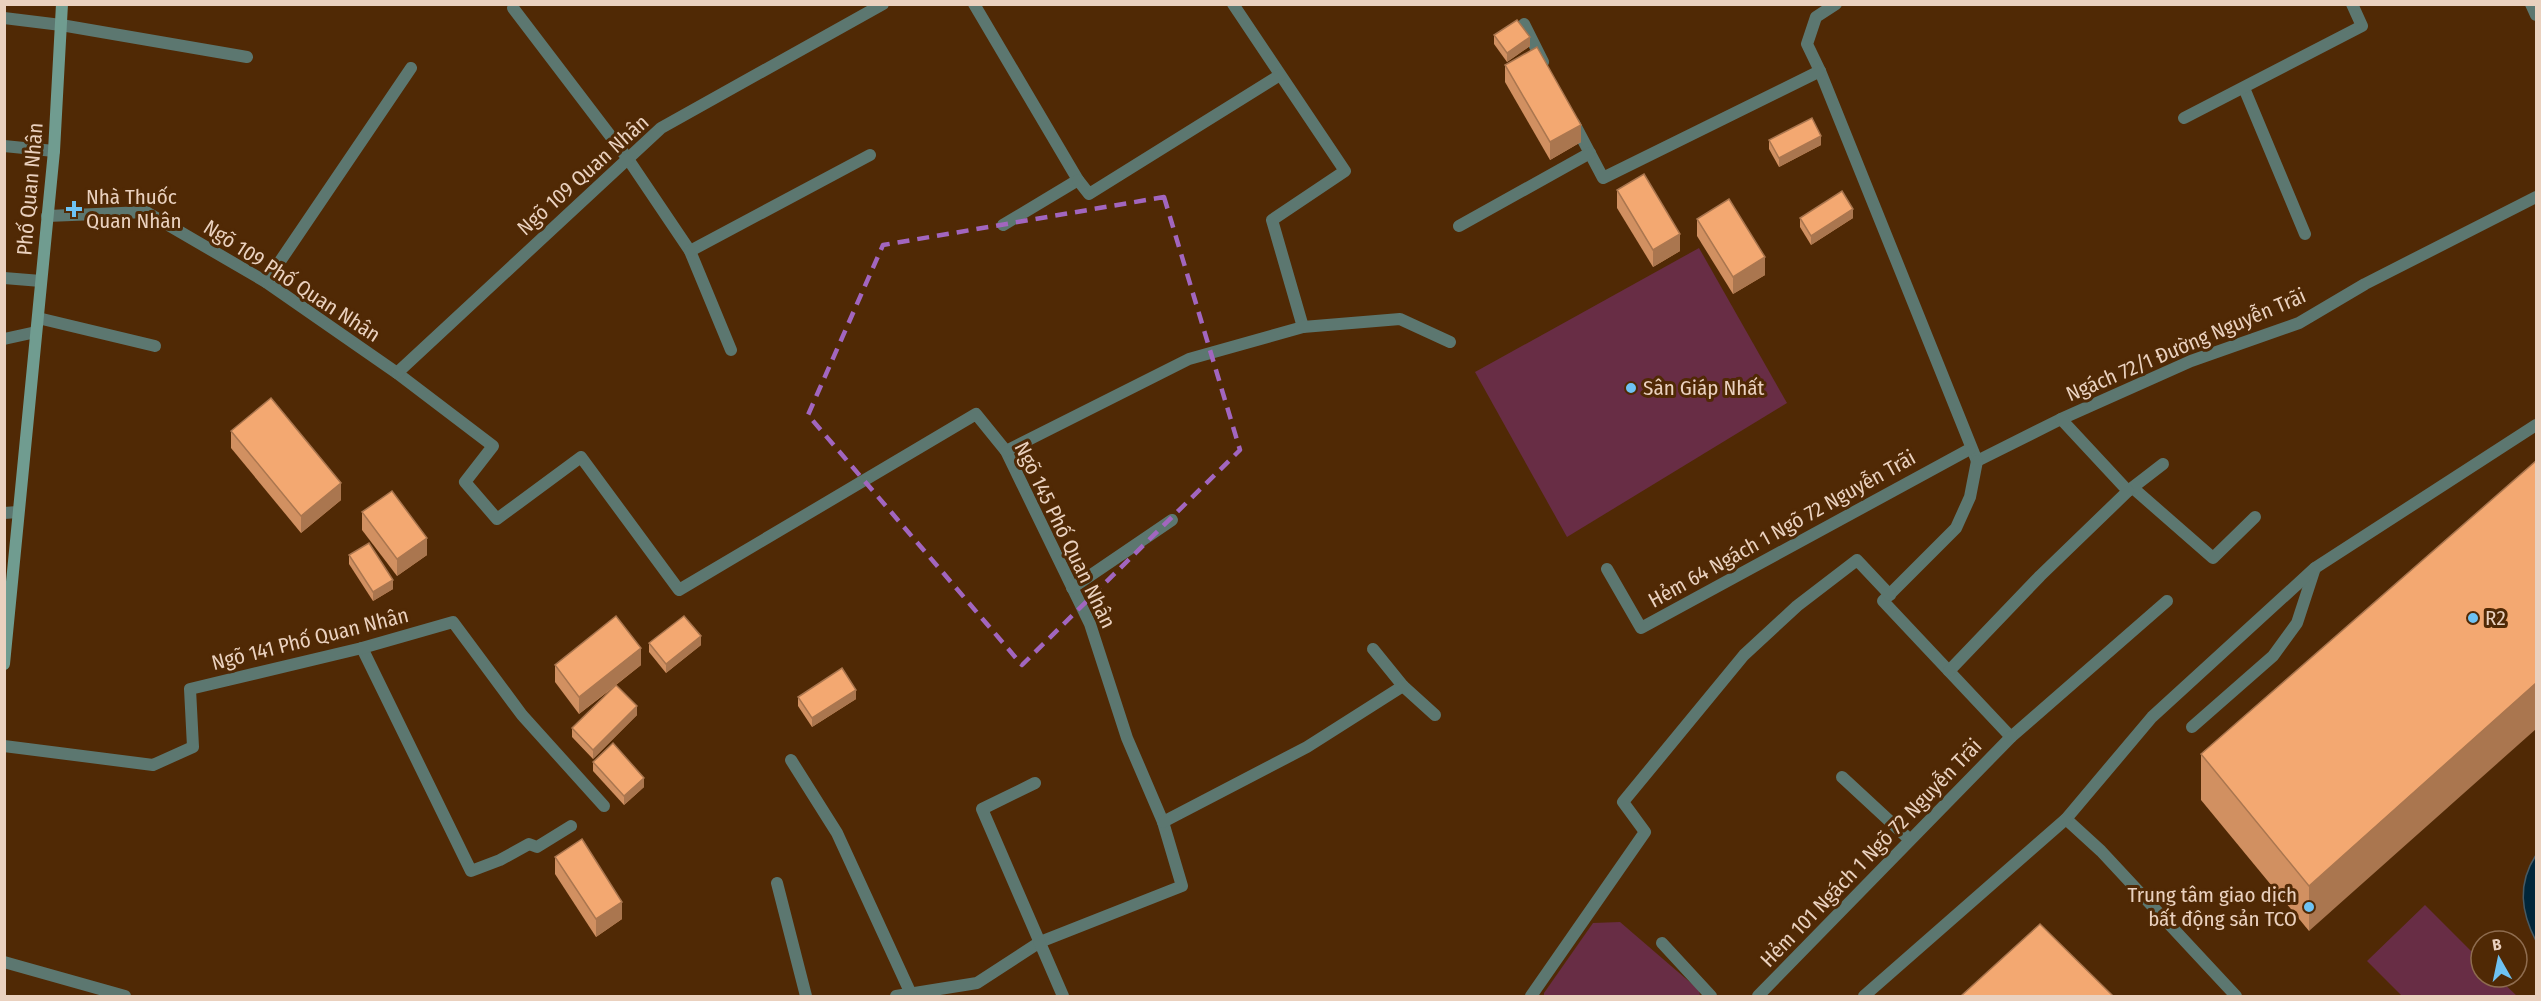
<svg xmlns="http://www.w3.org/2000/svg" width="2541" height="1001" viewBox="0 0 2541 1001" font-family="'Fira Sans Condensed',sans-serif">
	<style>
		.green { fill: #682d45 }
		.water { fill: #00263a; stroke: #465962; stroke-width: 1.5 }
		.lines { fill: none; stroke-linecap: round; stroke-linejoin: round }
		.lane { stroke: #5c7770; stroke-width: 12 }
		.street { stroke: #5c7770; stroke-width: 12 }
		.secondary { stroke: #709c90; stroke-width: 12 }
		.wall { fill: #d19061 }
		.shaded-wall { fill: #aa764f }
		.building { fill: #f3a871; stroke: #aa764f; stroke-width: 1.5 }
		.marked { fill: none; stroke: #a266bf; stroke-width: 4.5; stroke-dasharray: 12 8; stroke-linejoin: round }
		.poi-dot { fill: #6ec2f3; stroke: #502905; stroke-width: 2 }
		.labels { text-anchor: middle; stroke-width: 6; stroke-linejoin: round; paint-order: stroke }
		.street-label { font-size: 21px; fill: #ead1bf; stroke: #502905 }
		.poi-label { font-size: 21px; fill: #ead1bf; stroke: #502905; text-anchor: start }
	</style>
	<rect width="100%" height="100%" fill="#502905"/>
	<g class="green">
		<path d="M1699 248 1787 403 1567 537 1475 372Z"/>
		<path d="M2425 905 2481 961V977H2497L2517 996H2402L2367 961Z"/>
		<path d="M1620 922 1699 990 1700 996H1544V993L1593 923Z"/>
	</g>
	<path class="water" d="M2536 855V941C2521 912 2517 884 2536 855Z"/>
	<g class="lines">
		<g class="lane">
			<path d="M974 4 1078 180 1003 225"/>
			<path d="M1233 4 1345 171 1272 220 1303 327"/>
			<path d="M1836 4 1816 17 1807 44 1820 71 1977 461 2061 419 2191 361 2299 323 2365 284 2536 197"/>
			<path d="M2531 4 2536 15"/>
			<path d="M513 8 628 159 690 251 731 350"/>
			<path d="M4 18 61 25 247 57"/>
			<path d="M1524 24 1543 62"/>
			<path d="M2244 88 2305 234"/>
			<path d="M2184 118 2362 26 2352 4"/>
			<path d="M1574 123 1603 178 1820 71"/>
			<path d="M4 146 54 151"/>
			<path d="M1078 180 1089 194 1280 75"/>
			<path d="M47 216 146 212 266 282 397 373 493 446 465 482 497 519 581 457 679 590 976 414 1006 451 1090 624 1127 738 1163 822 1182 886 1040 942 977 983 896 996"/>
			<path d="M1459 226 1590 153"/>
			<path d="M690 251 870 155"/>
			<path d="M4 278 41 281"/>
			<path d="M266 282 411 68"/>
			<path d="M38 318 155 346"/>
			<path d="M4 339 36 332"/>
			<path d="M397 373 661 128 883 4"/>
			<path d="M1006 451 1189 359 1303 327 1400 319 1450 342"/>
			<path d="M1977 461 1970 497 1956 528 1883 601 2011 737 2167 601"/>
			<path d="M2133 488 2213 558 2255 517"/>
			<path d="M2128 491 2163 464"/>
			<path d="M4 513 18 512"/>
			<path d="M1607 569 1641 628 1970 449"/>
			<path d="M1072 588 1172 520"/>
			<path d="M362 648 471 871 500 860 529 844 537 847 571 826"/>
			<path d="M1373 649 1403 686"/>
			<path d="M1949 671 2040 576 2128 491 2061 419"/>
			<path d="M2192 727 2273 656 2297 623 2315 568"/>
			<path d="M4 746 153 765 193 747 190 689 362 648 453 622 522 715 604 806"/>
			<path d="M791 760 837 833 911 994"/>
			<path d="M1842 777 1909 839"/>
			<path d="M1035 783 982 809 1063 996"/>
			<path d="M2066 819 2101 851 2236 996"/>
			<path d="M1163 822 1307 747 1403 686 1435 715"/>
			<path d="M777 883 806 996"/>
			<path d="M1662 943 1711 996"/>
			<path d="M4 962 125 996"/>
			<path d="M1531 996 1645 832 1623 802 1744 655 1797 606 1857 560 1890 595"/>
			<path d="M1758 996 2011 737"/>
		</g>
		<path class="street" d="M1864 996 2066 819 2152 717 2315 568 2536 425"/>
		<path class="secondary" d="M4 664 54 151 62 4"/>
	</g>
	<g class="wall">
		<path d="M1494 35 1530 46 1507 62 1494 44Z"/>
		<path d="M1505 65 1581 142 1550 160 1505 82Z"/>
		<path d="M1769 140 1821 145 1779 167 1769 149Z"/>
		<path d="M1617 190 1680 251 1653 267 1617 208Z"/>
		<path d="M1800 218H1853L1811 245 1800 227Z"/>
		<path d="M1697 219 1765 275 1733 294 1697 236Z"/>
		<path d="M231 431 341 500 301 533 231 448Z"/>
		<path d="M2536 461 2309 931 2201 800V754Z"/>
		<path d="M362 512 427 555 397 576 362 530Z"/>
		<path d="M349 555 393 589 373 601 349 564Z"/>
		<path d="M649 643 701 645 666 673 649 652Z"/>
		<path d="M555 665H641L616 685 637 715 593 759 572 737V728L614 687 579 714 555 682Z"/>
		<path d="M798 697 856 699 812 727 798 706Z"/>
		<path d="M593 762 644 787 624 805 593 771Z"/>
		<path d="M555 857 622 919 596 937 555 874Z"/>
	</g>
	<g class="shaded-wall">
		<path d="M1530 37V46L1507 62V53Z"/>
		<path d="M1581 125V142L1550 160V142Z"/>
		<path d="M1821 136V145L1779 167V158Z"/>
		<path d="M1853 209V218L1811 245V236Z"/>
		<path d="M1680 234V251L1653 267V250Z"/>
		<path d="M1765 257V275L1733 294V277Z"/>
		<path d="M341 483V500L301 533V516Z"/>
		<path d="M427 538V555L397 576V559Z"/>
		<path d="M393 580V589L373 601V592Z"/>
		<path d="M701 636V645L666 673V664Z"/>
		<path d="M641 648V665L579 714V697Z"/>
		<path d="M2536 683V729L2309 931V886Z"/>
		<path d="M856 690V699L812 727V718Z"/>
		<path d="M637 706V715L593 759V750Z"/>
		<path d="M644 778V787L624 805V796Z"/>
		<path d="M622 902V919L596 937V919Z"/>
	</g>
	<g class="building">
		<path d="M1517 20 1530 37 1507 53 1494 35Z"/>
		<path d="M1537 47 1581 125 1550 142 1505 65Z"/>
		<path d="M1812 118 1821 136 1779 158 1769 140Z"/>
		<path d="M1644 174 1680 234 1653 250 1617 190Z"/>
		<path d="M1842 191 1853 209 1811 236 1800 218Z"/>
		<path d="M1729 199 1765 257 1733 277 1697 219Z"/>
		<path d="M271 398 341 483 301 516 231 431Z"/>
		<path d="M2536 461V683L2309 886 2201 754Z"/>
		<path d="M392 491 427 538 397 559 362 512Z"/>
		<path d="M369 543 393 580 373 592 349 555Z"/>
		<path d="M616 616 641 648 579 697 555 665Z"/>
		<path d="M684 616 701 636 666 664 649 643Z"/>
		<path d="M842 668 856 690 812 718 798 697Z"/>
		<path d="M616 685 637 706 593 750 572 728Z"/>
		<path d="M613 743 644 778 624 796 593 762Z"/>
		<path d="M582 839 622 902 596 919 555 857Z"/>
		<path d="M2040 924 2113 996H1961Z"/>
	</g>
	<path class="marked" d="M1164 197 1240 450 1022 665 808 415 883 245Z"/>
	<g class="poi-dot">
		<path d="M71 200h6v6h6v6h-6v6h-6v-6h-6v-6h6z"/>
		<circle cx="1631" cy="388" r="6"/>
		<circle cx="2473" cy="618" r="6"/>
		<circle cx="2309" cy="907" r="6"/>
	</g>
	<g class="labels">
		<g class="street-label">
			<text transform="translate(583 175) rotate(-42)" y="7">Ngõ 109 Quan Nhân</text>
			<text transform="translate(30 189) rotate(-85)" y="7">Phố Quan Nhân</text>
			<text transform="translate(292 281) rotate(33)" y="7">Ngõ 109 Phố Quan Nhân</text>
			<text transform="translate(2186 345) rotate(-23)" y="7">Ngách 72/1 Đường Nguyễn Trãi</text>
			<text transform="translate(1782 529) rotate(-29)" y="7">Hẻm 64 Ngách 1 Ngõ 72 Nguyễn Trãi</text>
			<text transform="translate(1065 535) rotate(64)" y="7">Ngõ 145 Phố Quan Nhân</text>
			<text transform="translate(310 639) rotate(-14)" y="7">Ngõ 141 Phố Quan Nhân</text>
			<text transform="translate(1871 853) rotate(-46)" y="7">Hẻm 101 Ngách 1 Ngõ 72 Nguyễn Trãi</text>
		</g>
		<g class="poi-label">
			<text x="86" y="204">Nhà Thuốc<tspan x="86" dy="24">Quan Nhân</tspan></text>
			<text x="1643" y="395">Sân Giáp Nhất</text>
			<text x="2485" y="625">R2</text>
			<text x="2297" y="902" text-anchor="end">Trung tâm giao dịch<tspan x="2297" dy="24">bất động sản TCO</tspan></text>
		</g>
	</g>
	<rect width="2541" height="1001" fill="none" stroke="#ead1bf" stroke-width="12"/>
	<g transform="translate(2499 959) rotate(351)"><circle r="28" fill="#502905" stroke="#8e6c4f" stroke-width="1.5"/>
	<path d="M0-4.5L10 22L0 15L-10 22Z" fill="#6ec2f3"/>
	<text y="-9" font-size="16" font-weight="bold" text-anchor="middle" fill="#ead1bf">B</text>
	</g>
</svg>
